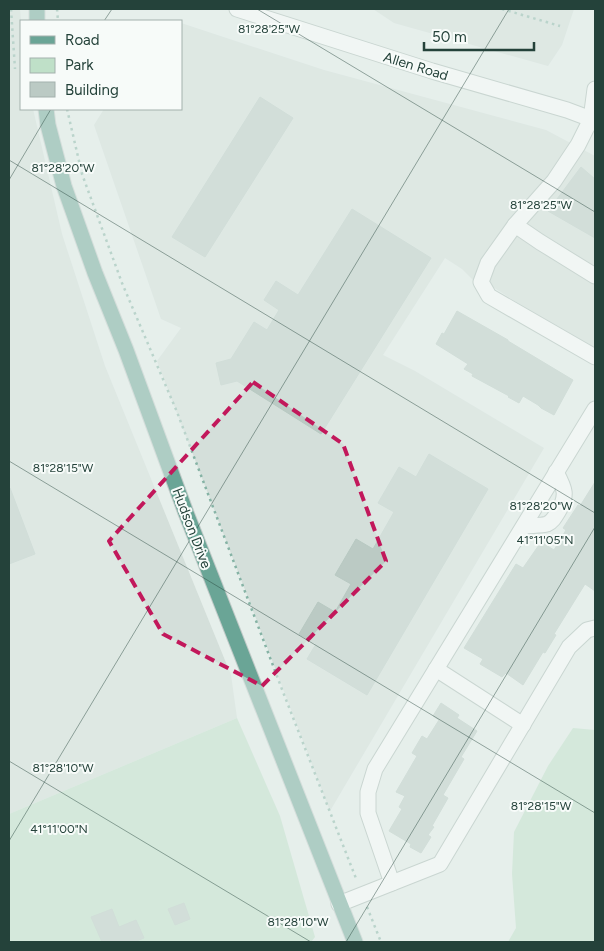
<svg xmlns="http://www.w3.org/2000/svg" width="604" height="951" viewBox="0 0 604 951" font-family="Figtree,sans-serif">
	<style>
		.built { fill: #d4dfda }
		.green { fill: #bfe0c8 }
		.building { fill: #bbcac4; stroke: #b8c9c2 }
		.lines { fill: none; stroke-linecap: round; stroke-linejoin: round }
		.minor-casing { stroke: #a8b8b2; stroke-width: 17 }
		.major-casing { stroke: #c2cac8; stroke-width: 17 }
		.path { stroke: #86b3a5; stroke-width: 2.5; stroke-dasharray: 2.5 4; stroke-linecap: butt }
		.minor { stroke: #fff; stroke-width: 15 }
		.major { stroke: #6aa596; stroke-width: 15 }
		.marked { fill: none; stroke: #c2185b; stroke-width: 4; stroke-dasharray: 10 6; stroke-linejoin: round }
		.ticks { fill: none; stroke: #24423a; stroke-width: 1; stroke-opacity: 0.45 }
		.labels { text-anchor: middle; stroke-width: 4; stroke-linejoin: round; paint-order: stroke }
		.street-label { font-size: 14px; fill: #24423a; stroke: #f7fbf9 }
		.ticks-label { font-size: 12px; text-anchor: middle; fill: #24423a; stroke: #f7fbf9; stroke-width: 4; stroke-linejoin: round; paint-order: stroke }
	</style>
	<rect width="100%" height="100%" fill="#e6efeb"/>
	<g class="built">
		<path d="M9 9H20L21 21V109H33L62 234 105 366 231 675 237 718 9 814Z"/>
		<path d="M373 9H574L562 45 548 66 394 23Z"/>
		<path d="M181 23 324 70 546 130 595 156V353L493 287 484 291 462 269 445 258 383 355 415 371 544 448 330 811 157 361 181 328 161 319 94 125 104 109H181Z"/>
	</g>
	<g class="green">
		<path d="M237 718 280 816 315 937 311 942H9V814Z"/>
		<path d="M573 728 595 730V942H508L516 928 512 874 514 832 548 766Z"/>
	</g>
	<g class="building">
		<path d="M260 97 293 118 205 257 172 237Z"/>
		<path d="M581 167 595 179V238L548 211Z"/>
		<path d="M352 209 431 258 321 434 237 381 221 385 216 363 231 359 254 322 267 330 279 310 264 300 276 281 298 295Z"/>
		<path d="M457 311 508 340V341L573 380 554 415 541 408 538 405 523 396 519 403 508 397 509 396 472 376 473 374 464 369 468 364 436 344 442 333 444 334Z"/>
		<path d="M429 454 488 489 367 695 307 659 316 644 299 634 318 602 335 612 351 584 335 575 356 539 373 549 394 512 378 503 399 467 416 477Z"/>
		<path d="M595 482V591L585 584 554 634 556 635 545 653 543 652 523 685 506 673 502 677 480 664 483 659 464 648 516 564 523 568 541 542 554 550 566 530 563 528 578 505 580 506Z"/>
		<path d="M10 488 35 554 9 564V489Z"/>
		<path d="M441 703 459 715 457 718 477 731 461 757 464 759 443 795 448 798 432 826 434 827 428 835 431 837 421 853 410 847 411 844 389 831 402 809 399 807 405 796 396 792 417 756 412 753 422 736 427 739 439 720 433 716Z"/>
		<path d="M184 903 190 919 175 925 168 909Z"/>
		<path d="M112 909 119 927 136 920 144 938 134 942H102L91 917Z"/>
	</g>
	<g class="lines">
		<g class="minor-casing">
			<g id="minor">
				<path d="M237 9 432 71 567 110 591 119 595 123"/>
				<path d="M595 89 591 119 578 145 554 181 515 225 488 263 481 282 489 296 595 357"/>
				<path d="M515 225 540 242 595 276"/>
				<path d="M524 526C530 525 541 526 547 524 552 522 555 517 558 512 568 495 565 489 556 472"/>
				<path d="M436 669 523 725"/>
				<path d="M392 883 368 813V792L375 769 595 409"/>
				<path d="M339 904 440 864 569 647 587 630 595 628"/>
			</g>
		</g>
		<g class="major-casing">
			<g id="major">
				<path d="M37 9V21"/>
				<path d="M46 109 48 125 64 186 95 273 126 350 186 513 355 942"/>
			</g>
		</g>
		<g class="path">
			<path d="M11 9 15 69"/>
			<path d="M57 9 58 21"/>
			<path d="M502 9 560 26"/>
			<path d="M67 109 82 174 122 283 177 412 283 692 357 881"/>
			<path d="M367 907 381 942"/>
		</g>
		<use href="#minor" class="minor"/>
		<use href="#major" class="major"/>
	</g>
	<path d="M0 0H604V951H0ZM253 382 343 444 386 561 262 686 163 634 109 541Z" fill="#e6efeb" fill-opacity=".55" fill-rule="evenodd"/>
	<path class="marked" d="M253 382 343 444 386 561 262 686 163 634 109 541Z"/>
	<path class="ticks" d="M257 9 595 212M104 21 112 9M9 160 595 513M9 180 51 109M9 461 595 813M9 761 311 942M9 841 509 9M346 942 595 527"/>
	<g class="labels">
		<g class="street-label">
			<text transform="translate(416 66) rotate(17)" y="5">Allen Road</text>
			<text transform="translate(192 528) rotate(69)" y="5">Hudson Drive</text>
		</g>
	</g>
	<g class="ticks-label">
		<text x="269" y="33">81°28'25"W</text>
		<text x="63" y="172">81°28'20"W</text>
		<text x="541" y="209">81°28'25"W</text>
		<text x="63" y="472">81°28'15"W</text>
		<text x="541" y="510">81°28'20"W</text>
		<text x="545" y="544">41°11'05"N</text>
		<text x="63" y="772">81°28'10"W</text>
		<text x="541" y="810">81°28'15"W</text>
		<text x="59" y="833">41°11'00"N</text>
		<text x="298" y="926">81°28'10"W</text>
	</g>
	<rect width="604" height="951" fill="none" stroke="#24423a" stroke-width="20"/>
	<rect x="20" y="20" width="162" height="90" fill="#f7fbf9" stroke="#a3b1ad"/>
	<rect x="30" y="36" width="25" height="8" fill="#6aa596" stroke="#a3b1ad"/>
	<text x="65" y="45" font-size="15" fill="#24423a">Road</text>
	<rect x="30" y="58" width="25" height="15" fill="#bfe0c8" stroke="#a3b1ad"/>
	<text x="65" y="70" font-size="15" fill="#24423a">Park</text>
	<rect x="30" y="82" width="25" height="15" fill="#bbcac4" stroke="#a3b1ad"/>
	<text x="65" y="95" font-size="15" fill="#24423a">Building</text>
	<path d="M424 42v8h110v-8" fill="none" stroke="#24423a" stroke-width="2.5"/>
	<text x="432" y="42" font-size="15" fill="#24423a" stroke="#f7fbf9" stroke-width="4" paint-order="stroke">50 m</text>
</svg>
